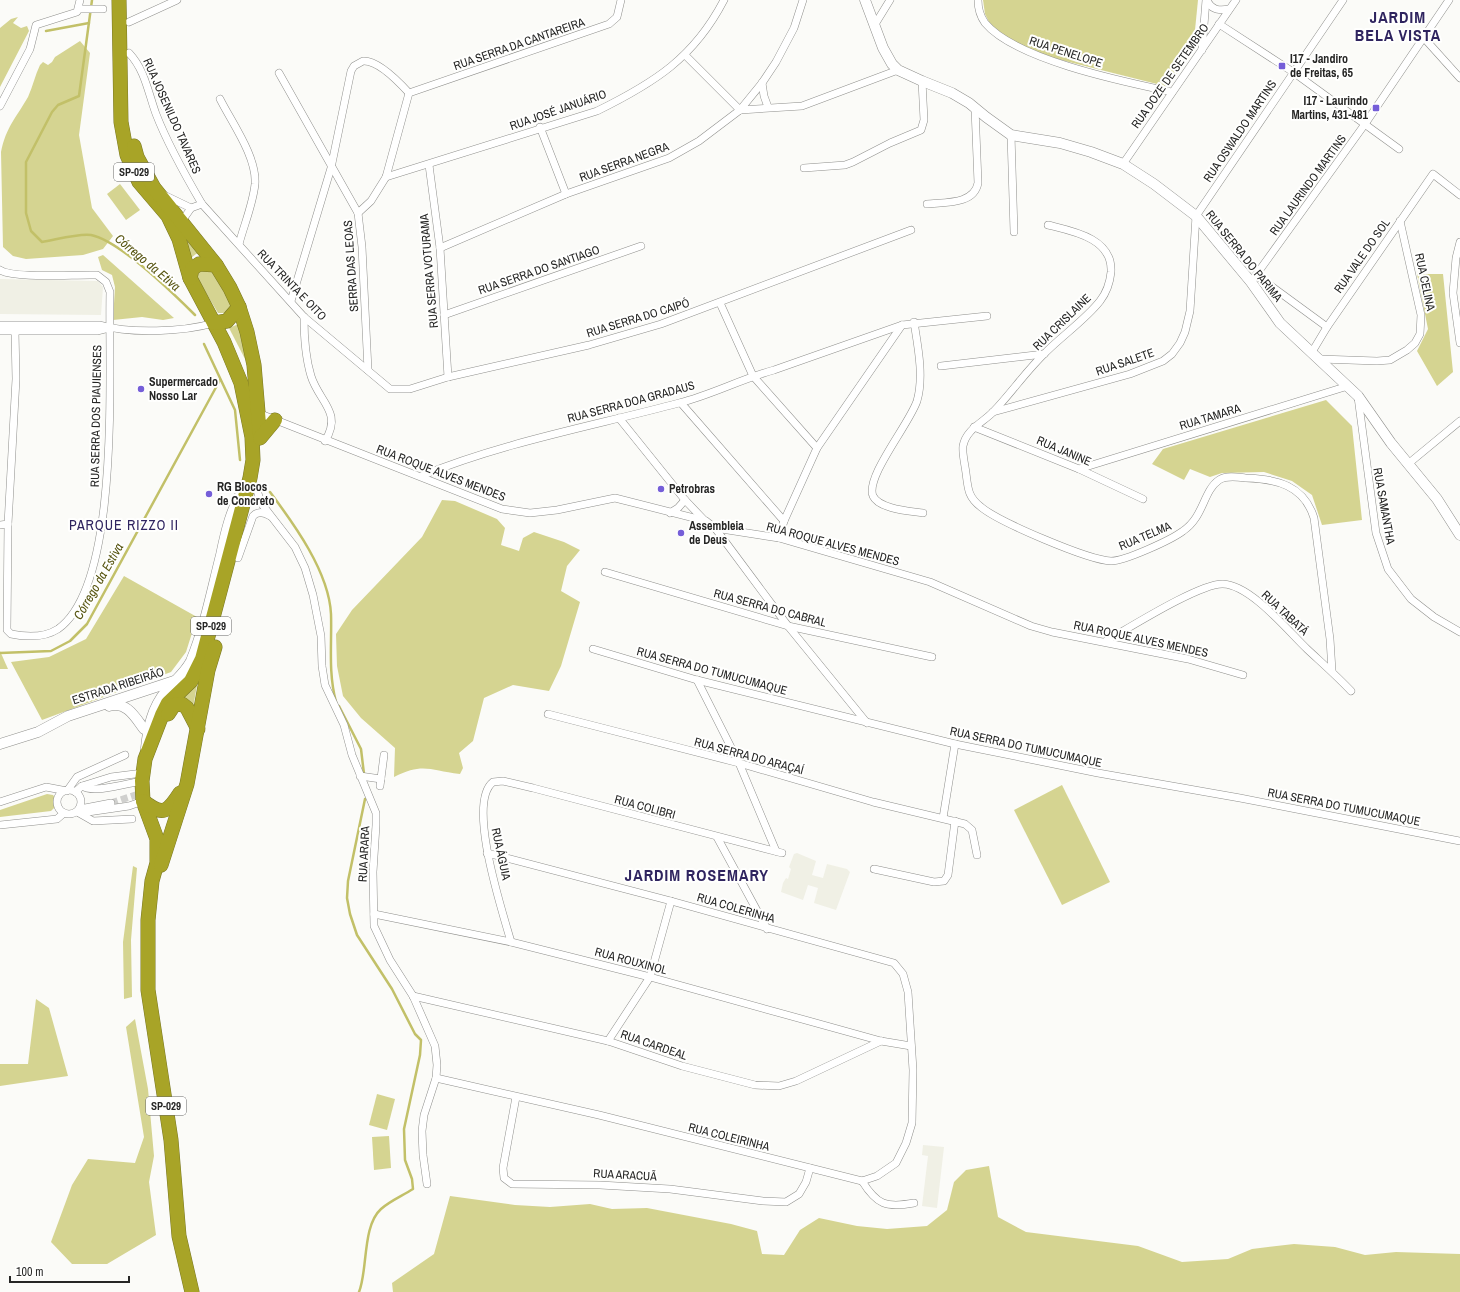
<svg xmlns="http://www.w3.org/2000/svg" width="1460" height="1292" viewBox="0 0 1460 1292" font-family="'Archivo Narrow',sans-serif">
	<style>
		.built { fill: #f0f0e5 }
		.green { fill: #d5d491 }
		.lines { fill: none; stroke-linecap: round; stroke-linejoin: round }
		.stream { stroke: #c2c068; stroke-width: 2.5 }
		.street-tunnel { stroke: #d0d0ce; stroke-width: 7; stroke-dasharray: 7 3.5; stroke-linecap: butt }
		.street-casing { stroke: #8f8f8c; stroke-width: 8 }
		.secondary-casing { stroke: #8f8f8c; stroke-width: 11 }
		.highway-casing { stroke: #7a7826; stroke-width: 15 }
		.street { stroke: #fff; stroke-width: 7 }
		.secondary { stroke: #fff; stroke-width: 10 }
		.highway { stroke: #a8a427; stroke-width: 14 }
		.poi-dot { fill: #755ed8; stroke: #fffffe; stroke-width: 1.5 }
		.labels { text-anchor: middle; stroke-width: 4; stroke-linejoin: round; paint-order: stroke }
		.shield { fill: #fffffe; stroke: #676766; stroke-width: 1 }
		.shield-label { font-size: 11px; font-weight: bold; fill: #262625 }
		.street-label { font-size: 12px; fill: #262625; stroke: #fffffe }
		.poi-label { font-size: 12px; font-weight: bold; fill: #262625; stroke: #fffffe; text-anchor: start }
		.water-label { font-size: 13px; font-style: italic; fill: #565410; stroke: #fffffe }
		.quarter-label { font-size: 14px; letter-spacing: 1px; fill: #2f245f; stroke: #fffffe }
		.district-label { font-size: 16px; font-weight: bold; letter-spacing: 1px; fill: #2f245f; stroke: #fffffe }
	</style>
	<rect width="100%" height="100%" fill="#fbfbf8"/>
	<g class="built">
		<path d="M0 279 98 281 103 287 101 315 0 314Z"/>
		<path d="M797 853 816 861 812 875 823 878 827 864 847 869 850 872 836 910 814 903 818 888 808 885 803 900 781 892 783 883 786 878 788 879 791 869 789 867 794 854Z"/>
		<path d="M923 1145 944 1147 937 1208 922 1206 928 1156 922 1155Z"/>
	</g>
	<g class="green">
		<path d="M983 0H1198L1193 50 1169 85 1165 86 1057 59 1014 43 990 24 985 14Z"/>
		<path d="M18 17 13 23 21 28 27 26 29 31 0 87V28L11 19Z"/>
		<path d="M80 41 90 53 79 135 92 208 113 236 103 249 83 255 26 259 13 256 3 247 1 152C6 127 16 118 28 97 33 86 35 75 40 65L43 62 48 65 52 62 55 57Z"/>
		<path d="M120 184 140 210 126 220 107 194Z"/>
		<path d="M185 236 202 253 196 254 191 258Z"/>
		<path d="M103 255 174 318 163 320 142 317 113 320 115 287 112 275 102 270 98 257Z"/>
		<path d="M212 268 233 305 225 313H218L196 276 198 270Z"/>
		<path d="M1417 274H1443L1453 372 1437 386 1417 351 1428 329Z"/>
		<path d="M241 323 250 362 245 359 229 328Z"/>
		<path d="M1326 400 1352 426 1362 520 1322 525 1312 495 1292 481 1264 472 1222 473 1210 477 1190 469 1184 480 1152 464 1163 449Z"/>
		<path d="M442 500 455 501 497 519 505 528 501 545 519 551 523 538 534 532 564 542 580 550 567 566 561 591 580 602 561 666 549 691 513 685 484 698 473 741 459 753 463 768 460 774C430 771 424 762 394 777L395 748 361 718 343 696 337 666 336 634 352 610 422 537Z"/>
		<path d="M124 576 197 617 186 652 171 672 42 720 11 662 49 657 86 639Z"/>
		<path d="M0 651 8 669H0Z"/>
		<path d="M198 680 193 707 176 701Z"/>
		<path d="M1062 785 1110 882 1062 905 1014 810Z"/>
		<path d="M47 794 53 795 56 799 54 808 51 811 0 817V810Z"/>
		<path d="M133 866 137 868 131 940 132 997 124 999 123 942Z"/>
		<path d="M36 999 49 1008 68 1076 0 1086V1064H28Z"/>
		<path d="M135 1019 148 1089 154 1156 149 1182 156 1235 107 1264H72L51 1242 72 1185 88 1159 135 1163 144 1137 126 1027Z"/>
		<path d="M377 1094 395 1099 387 1130 369 1125Z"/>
		<path d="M389 1136 391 1168 374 1170 372 1137Z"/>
		<path d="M989 1166 998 1217 1026 1232 1138 1246 1182 1262 1228 1259 1252 1249 1294 1244 1335 1247 1365 1255 1396 1252 1460 1254V1292H393L392 1283 434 1254 450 1196 515 1205 550 1207 590 1204 612 1209 647 1208 731 1224 757 1231 762 1254 784 1255 800 1230 819 1218 857 1226 887 1229 927 1226 947 1210 954 1182 966 1170Z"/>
	</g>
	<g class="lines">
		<g class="stream">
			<path d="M92 0 79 96 58 105 52 112 26 162V213L31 231 42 242C55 240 79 233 91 235 120 241 173 293 195 315"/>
			<path d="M46 31 89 23"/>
			<path d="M204 344 235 410 240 460"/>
			<path d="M270 492C294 524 329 572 331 614 332 643 328 672 336 702"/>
			<path d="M0 653 51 651 70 641 87 624 220 380"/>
			<path d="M339 706 361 749 364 774"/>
			<path d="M359 1292C368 1270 362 1226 381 1209 390 1201 402 1196 413 1189L412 1179 405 1160 404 1129 420 1055 421 1040 415 1034 392 989 357 935 350 914 347 898 348 881 365 799"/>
		</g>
		<path class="street-tunnel" d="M111 803 142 793"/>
		<g class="street-casing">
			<g id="street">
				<path d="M978 0C978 8 980 16 985 23 1016 60 1125 82 1172 92"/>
				<path d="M1207 0C1211 10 1219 11 1229 9"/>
				<path d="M79 9H103"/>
				<path d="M129 22 177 0"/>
				<path d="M1219 24 1293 72 1399 149"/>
				<path d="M874 26 890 0"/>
				<path d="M1424 38 1460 78"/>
				<path d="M1202 50 1206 0"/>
				<path d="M129 53C145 70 148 92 156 114 168 145 185 175 202 204L304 317 390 389H410L448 377 589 345 661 324 911 230"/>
				<path d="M685 55 740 110"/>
				<path d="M279 73 358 213 362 247 368 370"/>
				<path d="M762 83 764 96 768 107"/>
				<path d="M409 93 609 24 617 17 621 0"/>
				<path d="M220 99C232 123 257 157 255 184 253 204 244 225 239 244"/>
				<path d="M0 106 30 49 36 25 77 12 80 0"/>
				<path d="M740 110 802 106 898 70"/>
				<path d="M540 127 566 194"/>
				<path d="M1011 135 1014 232"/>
				<path d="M1123 164 1236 0"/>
				<path d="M429 165 440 248 448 377"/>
				<path d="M804 168 845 165 853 162 890 143 921 130 924 120 922 81"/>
				<path d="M386 177 597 111C654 83 694 58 724 0"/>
				<path d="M164 195 191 208"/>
				<path d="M927 204C944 202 974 205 978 183L975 108"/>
				<path d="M358 213 371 201 386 177 409 93"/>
				<path d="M182 221 191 208 202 204"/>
				<path d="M1048 225C1072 231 1113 238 1111 272 1110 282 1107 292 1100 301 1087 318 1062 336 1046 352 1027 370 1012 392 994 411 984 422 966 429 963 446 962 453 965 465 966 473 968 489 968 497 981 507 999 522 1088 560 1111 561 1125 561 1171 540 1183 531 1204 517 1203 491 1219 480 1226 475 1238 477 1246 478 1276 479 1304 485 1314 518L1330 639 1332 671"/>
				<path d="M1460 242 1456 258 1453 293 1460 343"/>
				<path d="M440 248 566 194 669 158 699 141 740 110 762 83 776 62 794 28 803 0"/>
				<path d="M0 270C13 279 77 274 97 275L106 282 110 292C108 366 122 584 58 629 44 638 26 637 11 634L7 630 8 524 16 379 15 331"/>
				<path d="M1256 275 1327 327"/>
				<path d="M1251 282 1365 124 1449 0"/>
				<path d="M291 301 331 168 351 71 354 66 363 61C378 60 399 82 409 93"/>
				<path d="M720 303 753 376 817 448"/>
				<path d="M444 315 641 246"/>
				<path d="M304 317C304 337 305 356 311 376 319 402 343 412 325 441"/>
				<path d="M914 322C918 347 924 377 917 401 910 423 865 477 873 496 879 509 910 511 923 513"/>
				<path d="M0 325H100C130 334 183 332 214 323"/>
				<path d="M0 331H97L109 328"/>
				<path d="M1312 352 1327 327 1433 174 1460 195"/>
				<path d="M1320 359 1377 361 1390 360 1407 350 1415 343 1420 334 1421 315 1400 221"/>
				<path d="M941 366 1044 354"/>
				<path d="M1358 397 1376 533 1388 569 1411 599 1434 617 1460 632"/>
				<path d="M681 403 784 521"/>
				<path d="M993 412 1130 374 1163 361 1172 354 1180 343 1185 332 1190 311 1196 216 1343 0"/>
				<path d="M258 413 502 509 530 513 557 510 615 498 706 521 715 528 779 538 930 582 1031 626 1052 632 1188 659 1243 675"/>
				<path d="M619 418 685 500 705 521"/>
				<path d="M974 427 1079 469 1143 499"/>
				<path d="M1408 464 1460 421"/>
				<path d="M1079 469 1348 386"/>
				<path d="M421 476C504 442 593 426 679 403 711 395 741 379 774 370L902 325 987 316"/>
				<path d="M256 487 261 503 295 547 305 568 313 595 321 636 322 666 325 685 344 725 352 755 376 813V825L373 872 374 926 390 960 413 996 435 1046 437 1065 436 1078 424 1115 422 1131 423 1155 427 1184"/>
				<path d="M670 513 678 508 685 500"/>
				<path d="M0 525 8 524"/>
				<path d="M715 528 788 626 867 723"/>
				<path d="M779 538 784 521 817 448 902 325"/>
				<path d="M238 558 253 516C258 511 264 512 270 516"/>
				<path d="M605 572 788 626 932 657"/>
				<path d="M1106 641C1129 628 1200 583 1223 584 1251 585 1288 631 1307 649 1322 663 1337 676 1351 691"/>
				<path d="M593 649 697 680 955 744 1098 773 1240 798 1460 841"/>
				<path d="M697 680 739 763 776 851"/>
				<path d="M548 714 739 763 873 802 965 824 972 830 977 855"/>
				<path d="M360 776 381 779"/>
				<path d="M82 786 111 777 143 773"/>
				<path d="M380 786 384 755"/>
				<circle cx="69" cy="802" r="12"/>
				<path d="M75 792 82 786C93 794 128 783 142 781"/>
				<path d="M0 802 46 787 67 791 77 777 125 755"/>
				<path d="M85 808 111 803"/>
				<path d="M77 812 81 813 129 806 143 801"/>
				<path d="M79 813 93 821 132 819"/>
				<path d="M943 818 955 744"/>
				<path d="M0 825 57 819 64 813"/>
				<path d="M717 837 767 929"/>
				<path d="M874 869 934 882 944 881 948 875 955 821"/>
				<path d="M374 914 511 942 650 977 881 1041 911 1046"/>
				<path d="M511 942C503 913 466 803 493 782L503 781 533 788 782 853"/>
				<path d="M413 996 608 1041 682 1066 755 1085 779 1086 796 1081 881 1041"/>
				<path d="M608 1041 650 977 671 901"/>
				<path d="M436 1078 599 1115 862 1181 877 1176 896 1163 906 1143 912 1123 913 1070 908 992 903 974 894 963 671 901 487 853"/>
				<path d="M516 1097 503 1168 504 1178 512 1184 600 1185 670 1189 763 1201 786 1202 799 1194 806 1182 810 1168"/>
				<path d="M862 1181C877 1205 886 1208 914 1203"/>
			</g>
		</g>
		<g class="secondary-casing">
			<g id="secondary">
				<path d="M865 0 883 48 892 64 898 70 922 81 952 93 969 103 986 117 1011 135 1060 143 1091 152 1123 164 1154 184 1196 216 1251 282 1280 323 1358 396 1391 443 1437 499 1460 535"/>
				<path d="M109 706C127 701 135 717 144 729"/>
				<path d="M0 744 38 732 68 716 174 681"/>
				<path d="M146 748C148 728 152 708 166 691 174 681 185 673 191 661 205 627 212 590 221 555 226 531 231 509 244 488"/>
			</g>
		</g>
		<g class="highway-casing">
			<g id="highway">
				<path d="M119 0 121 122 127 155 139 182 168 216 179 239 190 278 224 342 241 383 252 437 253 460 250 478 202 659 191 681 168 703 162 715 145 759 142 781 143 801 157 839V863L152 881 148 920V990L171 1140 179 1236 192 1292"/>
				<path d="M134 146 137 157 154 188 216 265 230 288 239 307 247 332 254 365 260 436"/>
				<path d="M190 278 192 269 199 264 216 265"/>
				<path d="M214 323 227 321 239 307"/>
				<path d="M260 438 275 420"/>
				<path d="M168 714 174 705 182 704 187 708 198 729"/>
				<path d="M143 801C163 816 167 813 180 793"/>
				<path d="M161 865 187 784 208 670 215 647"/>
			</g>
		</g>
		<use href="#street" class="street"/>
		<use href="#secondary" class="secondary"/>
		<use href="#highway" class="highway"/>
	</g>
	<g class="poi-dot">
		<rect x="1278" y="62" width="8" height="8" rx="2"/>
		<rect x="1372" y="104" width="8" height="8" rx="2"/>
		<circle cx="141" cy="389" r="4"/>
		<circle cx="661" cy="489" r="4"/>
		<circle cx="209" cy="494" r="4"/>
		<circle cx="681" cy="533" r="4"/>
	</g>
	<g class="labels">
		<g class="shield">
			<rect x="114" y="163" width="40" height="18" rx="3"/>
			<rect x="191" y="617" width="40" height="18" rx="3"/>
			<rect x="146" y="1097" width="40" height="18" rx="3"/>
		</g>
		<g class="shield-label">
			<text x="134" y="176">SP-029</text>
			<text x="211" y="630">SP-029</text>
			<text x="166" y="1110">SP-029</text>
		</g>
		<g class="street-label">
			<text transform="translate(519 44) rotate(-19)" y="4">RUA SERRA DA CANTAREIRA</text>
			<text transform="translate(1066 52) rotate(18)" y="4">RUA PENELOPE</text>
			<text transform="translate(1170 76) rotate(-55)" y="4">RUA DOZE DE SETEMBRO</text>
			<text transform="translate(558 110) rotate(-19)" y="4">RUA JOSÉ JANUÁRIO</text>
			<text transform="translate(172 116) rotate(66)" y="4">RUA JOSENILDO TAVARES</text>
			<text transform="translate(1240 131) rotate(-56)" y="4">RUA OSWALDO MARTINS</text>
			<text transform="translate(624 162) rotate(-20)" y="4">RUA SERRA NEGRA</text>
			<text transform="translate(1308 185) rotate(-54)" y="4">RUA LAURINDO MARTINS</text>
			<text transform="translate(1244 256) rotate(51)" y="4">RUA SERRA DO PARIMA</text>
			<text transform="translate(1362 256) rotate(-55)" y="4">RUA VALE DO SOL</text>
			<text transform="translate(351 266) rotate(-94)" y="4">SERRA DAS LEOAS</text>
			<text transform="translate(539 270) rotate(-19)" y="4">RUA SERRA DO SANTIAGO</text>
			<text transform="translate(429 271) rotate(-95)" y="4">RUA SERRA VOTURAMA</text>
			<text transform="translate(1425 282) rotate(78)" y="4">RUA CELINA</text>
			<text transform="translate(292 285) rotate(46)" y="4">RUA TRINTA E OITO</text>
			<text transform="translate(638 318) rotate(-17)" y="4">RUA SERRA DO CAIPÓ</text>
			<text transform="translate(1062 322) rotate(-44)" y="4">RUA CRISLAINE</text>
			<text transform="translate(1125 362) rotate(-19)" y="4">RUA SALETE</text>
			<text transform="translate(631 402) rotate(-15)" y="4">RUA SERRA DOA GRADAUS</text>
			<text transform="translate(96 416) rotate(-89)" y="4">RUA SERRA DOS PIAUIENSES</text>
			<text transform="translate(1210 417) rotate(-17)" y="4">RUA TAMARA</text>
			<text transform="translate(1064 451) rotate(23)" y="4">RUA JANINE</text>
			<text transform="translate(441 473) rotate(21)" y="4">RUA ROQUE ALVES MENDES</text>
			<text transform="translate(1384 506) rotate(80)" y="4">RUA SAMANTHA</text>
			<text transform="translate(1145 536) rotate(-23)" y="4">RUA TELMA</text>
			<text transform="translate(833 544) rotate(15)" y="4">RUA ROQUE ALVES MENDES</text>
			<text transform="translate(770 608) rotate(15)" y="4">RUA SERRA DO CABRAL</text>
			<text transform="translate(1285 613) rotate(43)" y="4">RUA TABATÁ</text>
			<text transform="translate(1141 639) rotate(12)" y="4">RUA ROQUE ALVES MENDES</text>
			<text transform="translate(712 671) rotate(15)" y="4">RUA SERRA DO TUMUCUMAQUE</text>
			<text transform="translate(118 686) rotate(-18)" y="4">ESTRADA RIBEIRÃO</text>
			<text transform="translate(1026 747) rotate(12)" y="4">RUA SERRA DO TUMUCUMAQUE</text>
			<text transform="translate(749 756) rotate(15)" y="4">RUA SERRA DO ARAÇAÍ</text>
			<text transform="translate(645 807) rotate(15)" y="4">RUA COLIBRI</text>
			<text transform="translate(1344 807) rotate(11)" y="4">RUA SERRA DO TUMUCUMAQUE</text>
			<text transform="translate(364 854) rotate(-87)" y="4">RUA ARARA</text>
			<text transform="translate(501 854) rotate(78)" y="4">RUA ÁGUIA</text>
			<text transform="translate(736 908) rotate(16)" y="4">RUA COLERINHA</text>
			<text transform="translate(631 961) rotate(15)" y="4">RUA ROUXINOL</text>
			<text transform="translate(654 1045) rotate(19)" y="4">RUA CARDEAL</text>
			<text transform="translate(729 1137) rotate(14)" y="4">RUA COLEIRINHA</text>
			<text transform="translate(625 1175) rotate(3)" y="4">RUA ARACUÃ</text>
		</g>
		<g class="poi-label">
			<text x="1290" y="63">I17 - Jandiro<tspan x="1290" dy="14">de Freitas, 65</tspan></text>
			<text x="1368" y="105" text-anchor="end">I17 - Laurindo<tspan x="1368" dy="14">Martins, 431-481</tspan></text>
			<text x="149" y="386">Supermercado<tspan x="149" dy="14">Nosso Lar</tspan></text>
			<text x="217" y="491">RG Blocos<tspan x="217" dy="14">de Concreto</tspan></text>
			<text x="669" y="493">Petrobras</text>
			<text x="689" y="530">Assembleia<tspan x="689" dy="14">de Deus</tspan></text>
		</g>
		<g class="water-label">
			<text transform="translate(148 262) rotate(40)" y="5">Córrego da Etiva</text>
			<text transform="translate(98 581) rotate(-60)" y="5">Córrego da Estiva</text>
		</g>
		<g class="quarter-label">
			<text x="124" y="530">PARQUE RIZZO II</text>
		</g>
		<g class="district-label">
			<text x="1398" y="23">JARDIM<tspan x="1398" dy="18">BELA VISTA</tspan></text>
			<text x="697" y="881">JARDIM ROSEMARY</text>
		</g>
	</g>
	<path d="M10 1276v6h119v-6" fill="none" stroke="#262625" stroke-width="2"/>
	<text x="16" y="1276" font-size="12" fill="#262625" stroke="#fffffe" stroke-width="3" paint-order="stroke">100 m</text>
</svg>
